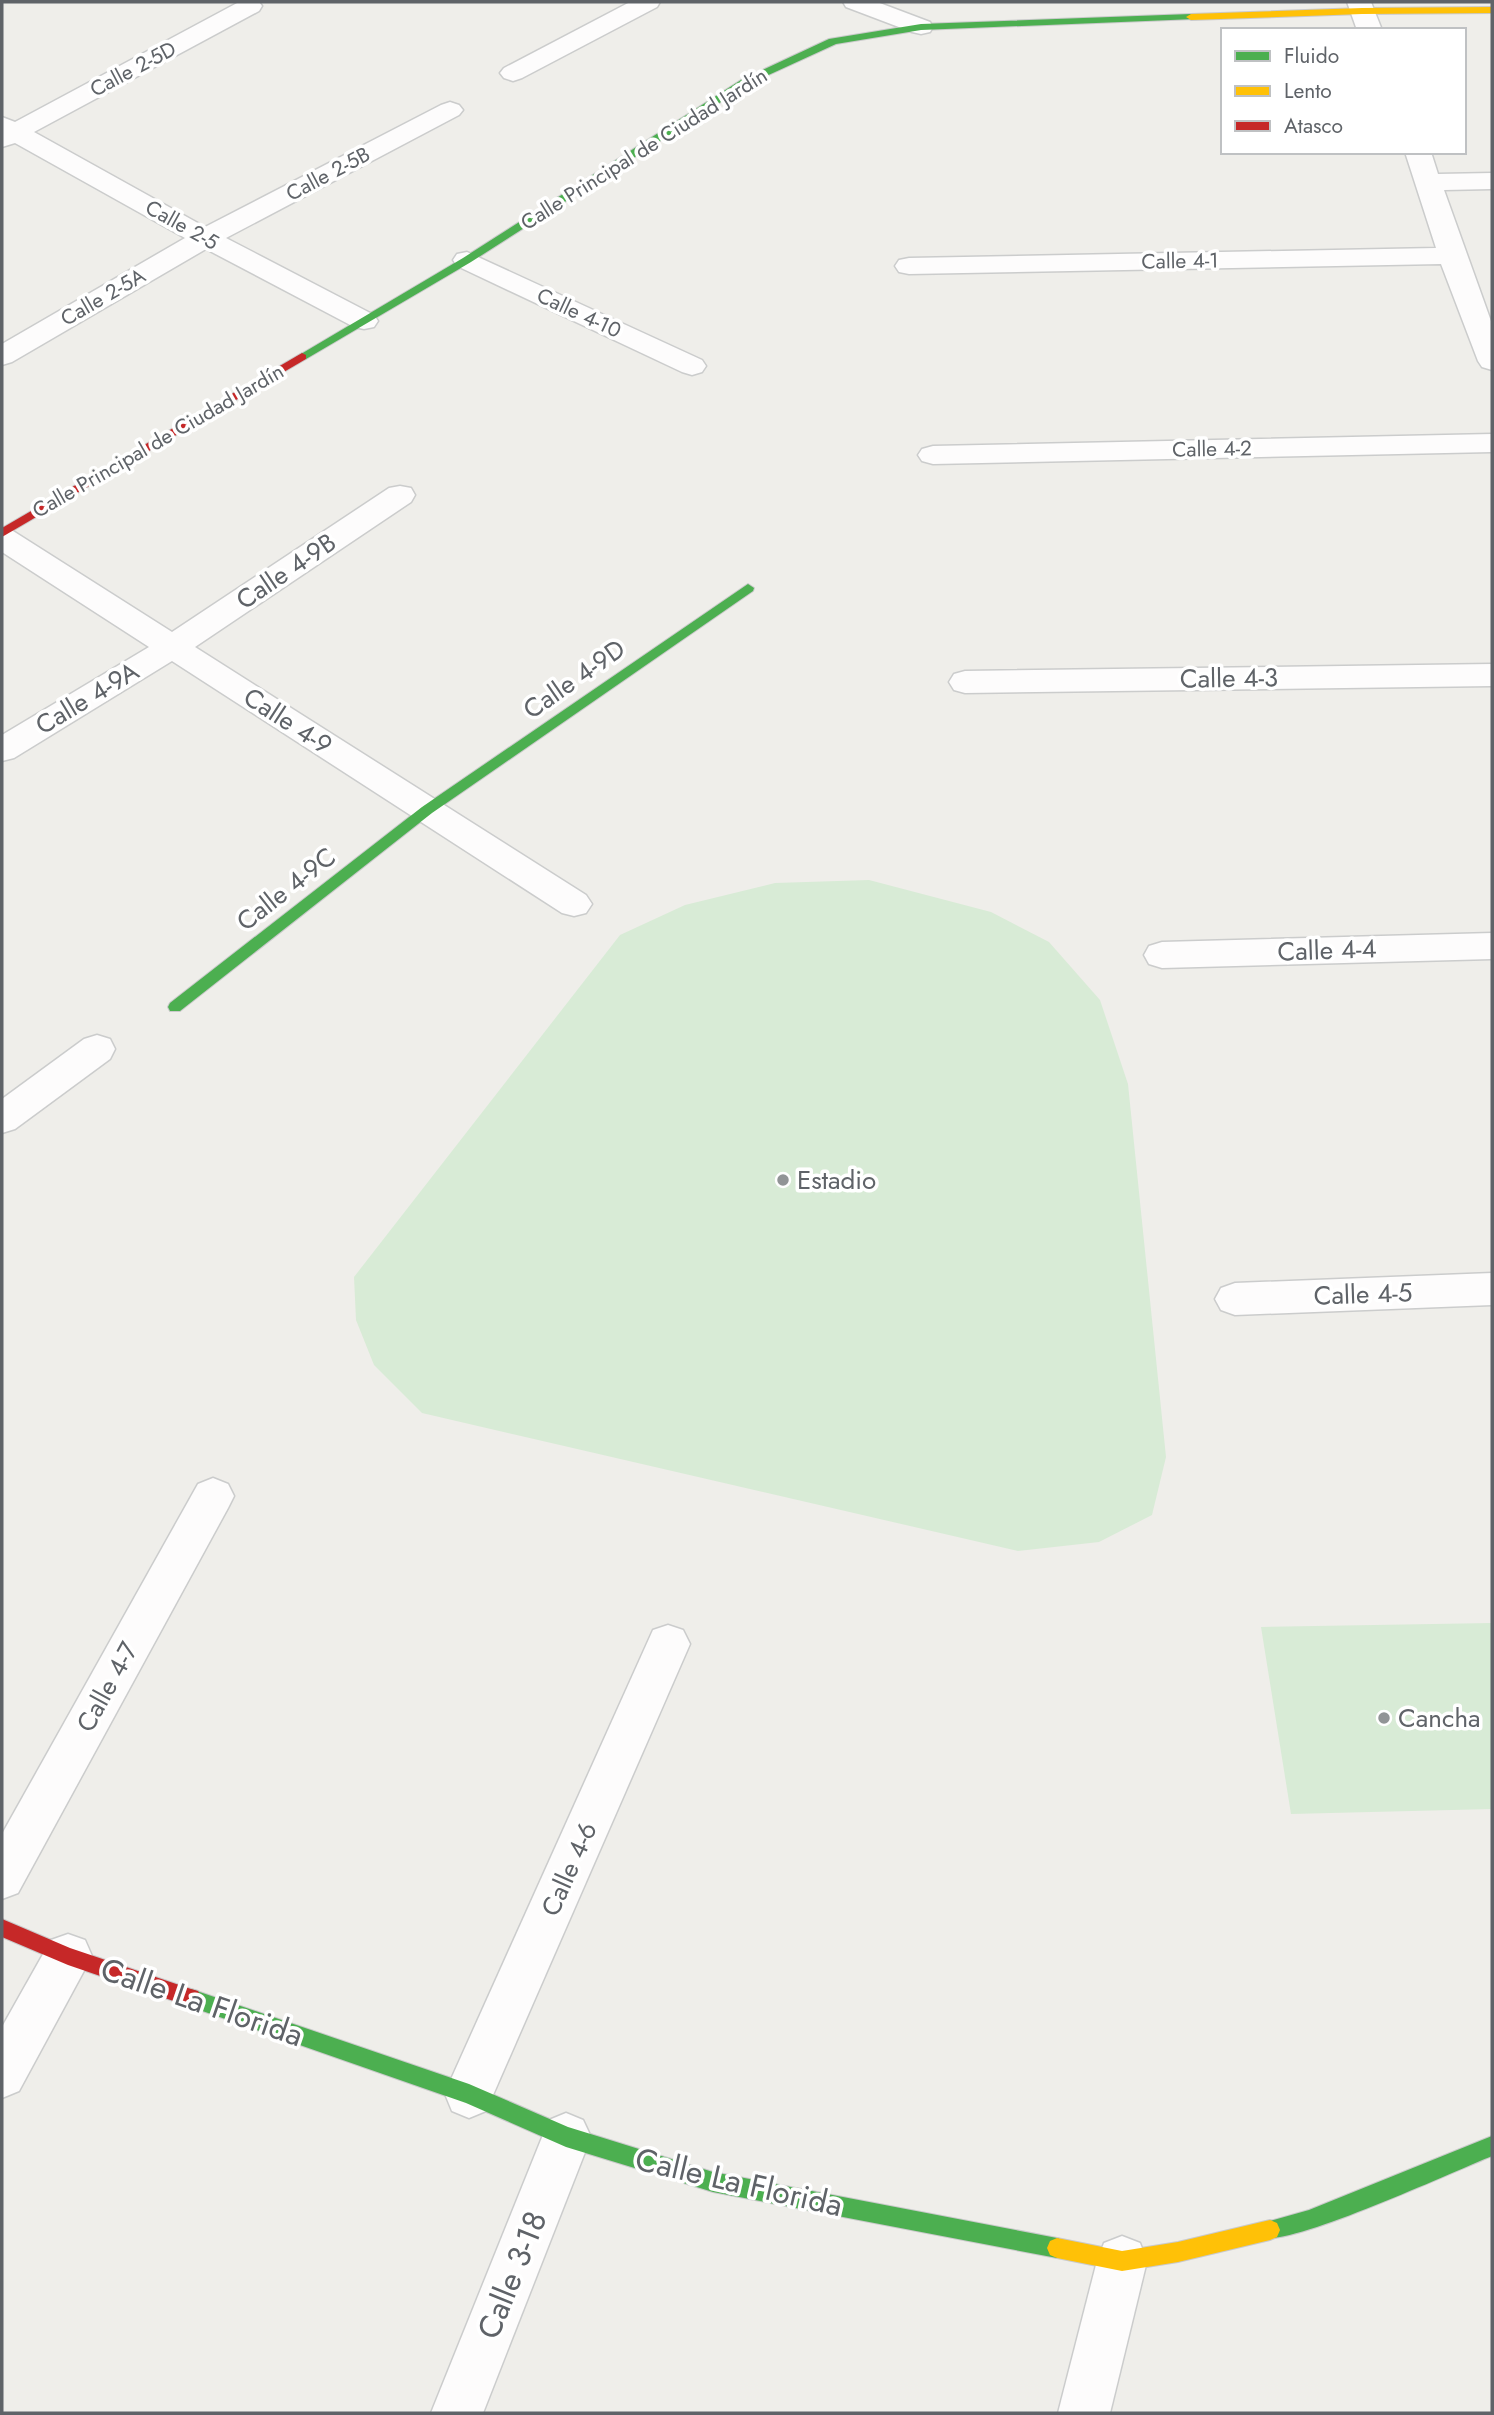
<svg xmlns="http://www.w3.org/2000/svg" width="1494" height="2415" viewBox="0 0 1494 2415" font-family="Jost,sans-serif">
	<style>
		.green { fill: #d8ebd6 }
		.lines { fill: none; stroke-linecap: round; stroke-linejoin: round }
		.street-casing { stroke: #cbcccc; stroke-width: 3 }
		.fast-casing { stroke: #cacacb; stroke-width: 2 }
		.slow-casing { stroke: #cacacb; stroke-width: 2 }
		.jam-casing { stroke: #cacacb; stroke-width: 2 }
		.street { fill: #fdfcfc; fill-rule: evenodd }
		.fast { fill: #4caf50; fill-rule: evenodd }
		.slow { fill: #ffc107; fill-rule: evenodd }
		.jam { fill: #c62828; fill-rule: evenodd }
		.poi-dot { fill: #919496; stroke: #fff; stroke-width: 2.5 }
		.labels { text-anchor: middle; stroke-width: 7; stroke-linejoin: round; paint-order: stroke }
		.far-street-label { font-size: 21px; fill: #5f6368; stroke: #fff }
		.street-label { font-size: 26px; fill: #5f6368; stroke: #fff }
		.poi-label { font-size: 26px; fill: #5f6368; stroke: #fff; text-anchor: start }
		.near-street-label { font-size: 32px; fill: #5f6368; stroke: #fff }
	</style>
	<rect width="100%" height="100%" fill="#efeeea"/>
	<g class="green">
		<path d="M869 880 991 912 1049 942 1100 1000 1128 1084 1166 1457 1152 1515 1099 1542 1018 1551 422 1413 374 1365 356 1320 354 1277 620 935 685 905 775 883Z"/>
		<path d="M1492 1623V1809L1291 1814 1261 1627Z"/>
	</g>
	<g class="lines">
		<g class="street-casing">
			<g id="street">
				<path d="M239 2H259L262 6 259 11 34 132 205 227 441 105 450 102 459 105 463 110 459 115 226 238 374 315 378 321 374 327 364 329 354 327 206 249 12 362 2 365V344L185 238 15 143 2 147V117L15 122Z"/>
				<path d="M630 2H660L657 7 522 78 513 81 504 78 500 73 504 68Z"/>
				<path d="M843 2H877L930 22 933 27 930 32 921 34 912 32 846 7Z"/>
				<path d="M1347 2H1371L1382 30H1357Z"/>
				<path d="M1405 152H1431L1438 174 1492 173V189L1444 190 1492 324V370L1482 367 1478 361 1441 264 909 274 899 272 895 266 899 260 909 258 1436 248Z"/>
				<path d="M467 252 702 360 706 366 702 372 692 375 682 372 457 266 453 260 457 254Z"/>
				<path d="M1492 434V452L933 464 922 461 918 455 922 449 933 446Z"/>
				<path d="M400 486 411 488 415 495 411 502 195 647 586 895 592 904 586 913 574 916 562 913 172 661 14 758 2 761V735L149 647 2 552V528L13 531 172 632 389 488Z"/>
				<path d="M1492 664V686L965 693 954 690 949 682 954 674 965 671Z"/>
				<path d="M1492 933V959L1162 968 1149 964 1144 955 1149 946 1162 942Z"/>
				<path d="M97 1035 110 1039 115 1049 110 1059 15 1129 2 1133V1099L84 1039Z"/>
				<path d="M1492 1273V1305L1235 1315 1221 1310 1215 1299 1221 1288 1235 1283Z"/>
				<path d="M213 1478 228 1484 234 1496 228 1508 18 1893 2 1899V1834L198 1484Z"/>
				<path d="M668 1625 683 1630 690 1644 486 2111 469 2118 452 2111 445 2094 452 2077 653 1630Z"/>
				<path d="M68 1934 85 1940 92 1956 19 2091 2 2098V2027L51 1940Z"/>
				<path d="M566 2113 583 2120 591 2137 483 2413H431L549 2120Z"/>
				<path d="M1122 2236 1140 2243 1147 2261 1110 2413H1058L1097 2261 1104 2243Z"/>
			</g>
		</g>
		<g class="fast-casing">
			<g id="fast">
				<path d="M1191 14 1196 17 1195 19 921 30 836 44 749 84 471 262 306 359H298L296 357 463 258 741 80 829 39 921 24Z"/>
				<path d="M748 584 754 588 753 591 432 813 180 1011H170L168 1007 170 1003 422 807Z"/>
				<path d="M191 1989 469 2084 568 2127 713 2172 1057 2238 1064 2241 1067 2248 1064 2255 1057 2258 713 2192 566 2147 466 2103 191 2007 184 2005 181 1998 184 1991Z"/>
				<path d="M1492 2136V2156C1457 2170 1288 2248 1263 2237L1260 2230 1263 2223 1309 2210Z"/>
			</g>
		</g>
		<g class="slow-casing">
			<g id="slow">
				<path d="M1492 7V13L1362 14 1191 20 1186 17 1191 14 1362 8Z"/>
				<path d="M1270 2220 1277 2223 1280 2230 1277 2237 1270 2240 1178 2262 1122 2271 1057 2258 1050 2255 1047 2248 1050 2241 1057 2238 1122 2251 1178 2242Z"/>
			</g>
		</g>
		<g class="jam-casing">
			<g id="jam">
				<path d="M302 353 306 355V359L2 537V528Z"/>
				<path d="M2 1919 70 1948 191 1989 198 1991 201 1998 198 2005 191 2007 68 1965 2 1937Z"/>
			</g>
		</g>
		<use href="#street" class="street"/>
		<use href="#fast" class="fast"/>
		<use href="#slow" class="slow"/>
		<use href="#jam" class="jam"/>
	</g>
	<g class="poi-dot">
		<circle cx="783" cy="1180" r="7"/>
		<circle cx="1384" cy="1718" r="7"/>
	</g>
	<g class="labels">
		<g class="far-street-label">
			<text transform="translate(133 69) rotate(-28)" y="7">Calle 2-5D</text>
			<text transform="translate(644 149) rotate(-32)" y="7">Calle Principal de Ciudad Jardín</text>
			<text transform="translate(328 174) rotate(-28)" y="7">Calle 2-5B</text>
			<text transform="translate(182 225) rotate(29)" y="7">Calle 2-5</text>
			<text transform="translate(1180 261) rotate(-1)" y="7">Calle 4-1</text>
			<text transform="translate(103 297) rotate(-30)" y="7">Calle 2-5A</text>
			<text transform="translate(579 313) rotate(25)" y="7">Calle 4-10</text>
			<text transform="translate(158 441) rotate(-30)" y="7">Calle Principal de Ciudad Jardín</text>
			<text transform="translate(1212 449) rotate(-1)" y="7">Calle 4-2</text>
		</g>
		<g class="street-label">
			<text transform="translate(286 571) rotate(-34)" y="9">Calle 4-9B</text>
			<text transform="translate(1229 678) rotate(-1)" y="9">Calle 4-3</text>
			<text transform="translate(574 679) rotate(-35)" y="9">Calle 4-9D</text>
			<text transform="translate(87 698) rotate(-31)" y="9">Calle 4-9A</text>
			<text transform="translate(288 721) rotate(33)" y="9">Calle 4-9</text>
			<text transform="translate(286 889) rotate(-38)" y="9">Calle 4-9C</text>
			<text transform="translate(1327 950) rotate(-2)" y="9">Calle 4-4</text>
			<text transform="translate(1363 1294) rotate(-2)" y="9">Calle 4-5</text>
			<text transform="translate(107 1687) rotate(-61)" y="9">Calle 4-7</text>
			<text transform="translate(569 1869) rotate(-66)" y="9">Calle 4-6</text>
		</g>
		<g class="poi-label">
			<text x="797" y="1189">Estadio</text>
			<text x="1398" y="1727">Cancha</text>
		</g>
		<g class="near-street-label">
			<text transform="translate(202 2002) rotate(19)" y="11">Calle La Florida</text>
			<text transform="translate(739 2182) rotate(13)" y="11">Calle La Florida</text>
			<text transform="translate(512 2275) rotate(-68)" y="11">Calle 3-18</text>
		</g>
	</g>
	<rect width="1494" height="2415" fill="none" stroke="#5f6368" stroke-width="7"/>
	<rect x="1221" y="28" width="245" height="126" fill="#ffffff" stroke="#bfc1c3" stroke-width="2"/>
	<rect x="1235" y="51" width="35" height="10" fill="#4caf50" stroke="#bfc1c3" stroke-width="2"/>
	<text x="1284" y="63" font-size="21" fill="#5f6368">Fluido</text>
	<rect x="1235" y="86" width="35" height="10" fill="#ffc107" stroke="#bfc1c3" stroke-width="2"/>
	<text x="1284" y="98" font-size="21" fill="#5f6368">Lento</text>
	<rect x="1235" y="121" width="35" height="10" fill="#c62828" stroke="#bfc1c3" stroke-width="2"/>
	<text x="1284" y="133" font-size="21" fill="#5f6368">Atasco</text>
</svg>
